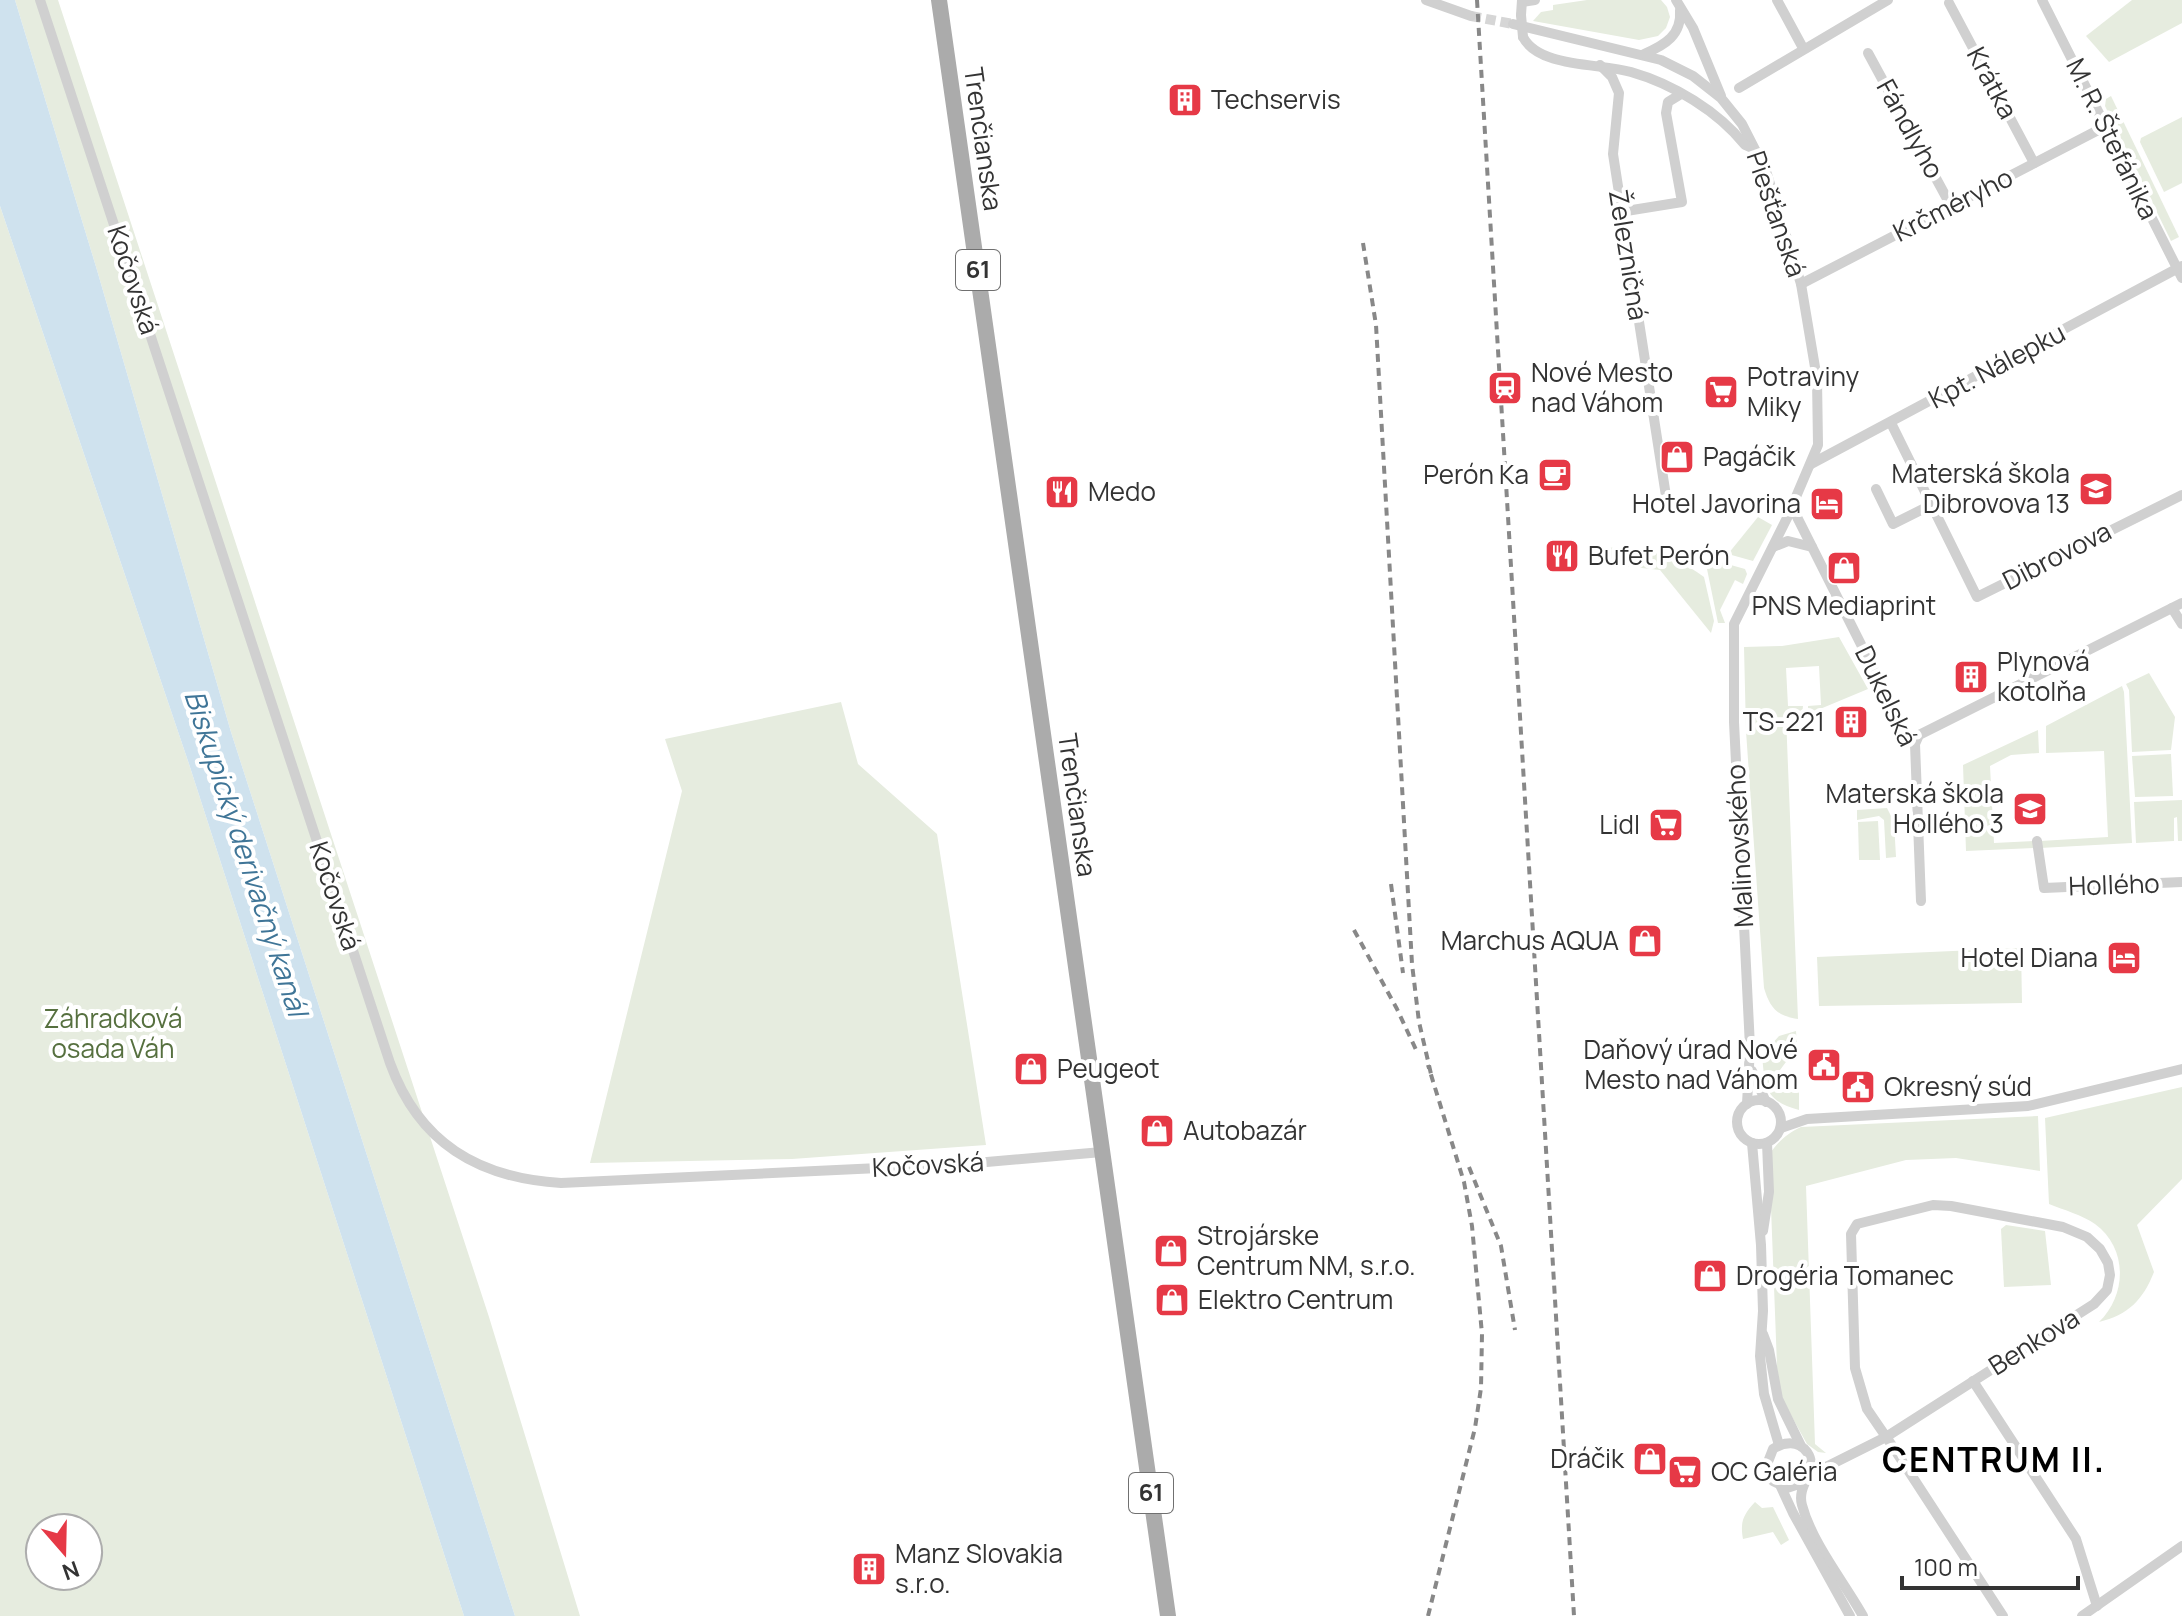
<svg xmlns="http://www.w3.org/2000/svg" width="2182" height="1616" viewBox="0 0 2182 1616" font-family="Manrope,sans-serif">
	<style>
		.green { fill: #e6ecdf; fill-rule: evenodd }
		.water { fill: #cfe2ee }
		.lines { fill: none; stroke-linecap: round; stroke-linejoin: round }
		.minor-tunnel { stroke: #d6d6d6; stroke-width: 10; stroke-dasharray: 10 5; stroke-linecap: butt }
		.minor { stroke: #d0d0d0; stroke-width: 10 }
		.primary { stroke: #ababab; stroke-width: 16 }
		.rail { stroke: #888; stroke-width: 4; stroke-dasharray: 8 6; stroke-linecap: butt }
		.minor-bridge { stroke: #d0d0d0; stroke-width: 10 }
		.labels { text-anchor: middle; stroke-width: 8; stroke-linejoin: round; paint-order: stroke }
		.shield { fill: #fff; stroke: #707070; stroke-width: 2 }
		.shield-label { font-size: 24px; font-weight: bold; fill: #333 }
		.street-label { font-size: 26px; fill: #333; stroke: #fff }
		.poi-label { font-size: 26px; fill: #333; stroke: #fff; text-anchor: start }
		.park-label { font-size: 26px; fill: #56703f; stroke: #fff }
		.water-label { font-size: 28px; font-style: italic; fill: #3f7597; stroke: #fff }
		.district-label { font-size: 34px; font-weight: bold; letter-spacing: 2px; fill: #000; stroke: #fff }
	</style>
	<rect width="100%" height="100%" fill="#fff"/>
	<g class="green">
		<path d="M15 0H58L489 1317 580 1616H515L231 732 97 270Z"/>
		<path d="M1587 0H1661L1667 7 1670 17 1666 28 1658 36 1639 40 1533 21 1541 12 1553 10V5Z"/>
		<path d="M2132 0H2182V23L2109 62 2086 36Z"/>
		<path d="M2111 96 2179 237 2171 241 2105 106 2106 99Z"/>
		<path d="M2182 117V183L2164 192 2140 142 2141 138Z"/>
		<path d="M0 206 189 764 464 1616H0ZM40 1528H88V1576H40Z"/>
		<path d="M1758 517 1772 525 1753 561 1728 554Z"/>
		<path d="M1592 547C1638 548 1666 549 1704 577L1714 621 1711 633 1660 570 1596 563Z"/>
		<path d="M1713 560 1745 569 1747 574 1743 584 1735 580 1720 610 1725 623H1718L1707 569Z"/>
		<path d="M1839 637 1868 689 1808 714V706L1821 705 1819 666 1786 668 1788 706H1803L1802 715 1786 716 1798 1019C1777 1016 1770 1008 1764 988L1746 731 1744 647 1782 646Z"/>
		<path d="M2149 673 2175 717 2171 750 2132 752 2129 690 2126 684Z"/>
		<path d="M2122 686 2124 692 2132 843 2040 848V841L2108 837 2104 751 2046 753V726Z"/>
		<path d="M841 702 858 764 937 834 986 1145 792 1159 590 1163 682 791 665 739Z"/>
		<path d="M2038 730 2039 753 2011 755 1990 766 1994 843 2034 841V848L1966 851 1963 765Z"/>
		<path d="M2171 754 2173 796 2135 797 2132 756Z"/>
		<path d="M2182 800V841H2178L2177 817 2174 818V841L2136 843 2134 802Z"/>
		<path d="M1887 808 1894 822 1896 857 1886 858 1884 820 1879 816 1857 820V810Z"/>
		<path d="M1878 821 1880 860H1859L1858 822Z"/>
		<path d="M2021 948 2022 1003 1819 1006 1817 957Z"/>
		<path d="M1796 1031 1797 1047 1777 1074 1799 1088V1110C1765 1101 1765 1087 1762 1055L1779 1036Z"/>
		<path d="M2182 1087V1179L2137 1225 2154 1272C2143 1300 2128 1315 2099 1322 2127 1295 2128 1248 2095 1224 2082 1215 2064 1210 2049 1204L2045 1118Z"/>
		<path d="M2038 1116 2040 1171 1956 1158 1906 1160 1806 1186 1815 1444 1826 1453 1818 1452 1807 1444 1778 1392 1769 1155C1778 1142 1786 1134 1801 1127Z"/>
		<path d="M2006 1225 2045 1231 2051 1285 2004 1287 2001 1229Z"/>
		<path d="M1755 1502 1762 1508 1773 1507 1789 1540 1781 1545 1773 1532 1743 1539C1740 1522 1743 1515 1755 1502Z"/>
	</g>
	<path class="water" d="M0 0H15L97 270 231 732 515 1616H464L189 764 0 206Z"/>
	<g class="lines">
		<path class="minor-tunnel" d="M1471 16 1513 24"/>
		<g class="minor">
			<path d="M40 0 390 1063C419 1143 478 1178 561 1183L964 1164 1102 1152"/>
			<path d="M1426 0 1471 16"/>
			<path d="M1676 0 1693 28 1721 96"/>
			<path d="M1777 0 1803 48"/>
			<path d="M2042 0 2182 278"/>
			<path d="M1522 2 1535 0"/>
			<path d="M1949 3 2034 163"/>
			<path d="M1521 15 1522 0"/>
			<path d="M1513 24 1661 60 1693 76 1721 98 1742 124 1766 171 1801 284 1817 379 1818 445 1787 518 1734 624V722L1750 1047 1747 1104"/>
			<path d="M1523 37C1539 68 1600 63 1631 72 1673 84 1718 111 1745 145L1752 148"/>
			<path d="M1868 53 1951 206"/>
			<path d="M1644 54C1665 45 1682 35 1680 10"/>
			<path d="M1600 65 1612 77 1619 93 1613 154 1666 496"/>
			<path d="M1739 88 1888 0"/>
			<path d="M1620 212 1682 202 1666 113 1668 102 1681 94"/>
			<path d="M1801 284 2106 126"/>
			<path d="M1891 423 1977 597 2182 495"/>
			<path d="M1811 464 2182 266"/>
			<path d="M1876 489 1893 524 1933 504"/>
			<path d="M1792 507 1904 730 1915 744 1921 901"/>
			<path d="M1773 547 1788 541 1812 547"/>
			<path d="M2172 608 2182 624"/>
			<path d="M1915 744 1919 735 2182 603"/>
			<path d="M2037 841 2044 888 2182 882"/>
			<path d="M1752 1071 1766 1102"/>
			<circle cx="1759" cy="1122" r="22"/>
			<path d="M1781 1128 1807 1119 2028 1106 2182 1069"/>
			<path d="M1752 1143 1761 1245 1763 1311 1760 1356 1764 1394 1779 1445"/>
			<path d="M1763 1231 1769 1192 1767 1143"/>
			<path d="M1763 1334 1769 1350 1778 1399 1801 1446"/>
			<path d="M1973 1381 2076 1539 2097 1606"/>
			<path d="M1808 1476 1886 1437 2094 1304 2107 1290 2110 1275 2108 1263 2100 1249 2087 1237 2063 1227 1951 1206 1933 1205 1857 1224 1851 1234 1855 1368 1867 1409 1893 1447 2003 1616"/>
			<path d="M1802 1483 1787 1488 1773 1481 1766 1467 1773 1449C1784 1442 1798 1440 1807 1452 1820 1471 1796 1484 1802 1505 1812 1543 1844 1582 1863 1616"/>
			<path d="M1781 1487 1793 1513 1850 1616"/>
			<path d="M2082 1616 2182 1546"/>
		</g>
		<path class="primary" d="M939 0 1168 1616"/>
		<g class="rail">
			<path d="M1477 0 1574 1616"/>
			<path d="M1363 243 1376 325 1412 964 1419 1022 1431 1074"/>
			<path d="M1391 884 1403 973"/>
			<path d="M1354 930 1397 1009 1418 1054"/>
			<path d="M1469 1167 1501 1246 1515 1330"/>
			<path d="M1428 1616 1475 1428 1481 1388 1482 1334 1472 1226 1464 1182 1428 1065"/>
		</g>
		<path class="minor-bridge" d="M1521 15 1523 37"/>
	</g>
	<defs>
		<g id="building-square" transform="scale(1.8)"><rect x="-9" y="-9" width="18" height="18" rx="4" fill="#e63946" stroke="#fff"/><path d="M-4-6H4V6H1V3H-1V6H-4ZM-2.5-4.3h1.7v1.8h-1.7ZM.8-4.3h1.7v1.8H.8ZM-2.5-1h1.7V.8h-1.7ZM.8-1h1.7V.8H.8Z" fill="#fff"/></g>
		<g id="station-square" transform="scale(1.8)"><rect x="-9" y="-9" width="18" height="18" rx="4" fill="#e63946" stroke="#fff"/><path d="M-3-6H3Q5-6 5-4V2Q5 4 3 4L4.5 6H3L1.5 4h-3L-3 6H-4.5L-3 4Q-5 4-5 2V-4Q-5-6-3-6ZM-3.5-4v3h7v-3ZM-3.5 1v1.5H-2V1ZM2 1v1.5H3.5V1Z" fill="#fff"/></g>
		<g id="supermarket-square" transform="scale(1.8)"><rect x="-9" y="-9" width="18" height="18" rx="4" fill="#e63946" stroke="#fff"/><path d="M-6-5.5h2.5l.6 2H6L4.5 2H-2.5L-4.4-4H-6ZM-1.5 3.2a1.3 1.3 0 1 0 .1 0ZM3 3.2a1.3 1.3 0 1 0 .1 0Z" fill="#fff"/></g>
		<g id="shop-square" transform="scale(1.8)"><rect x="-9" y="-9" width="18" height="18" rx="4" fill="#e63946" stroke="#fff"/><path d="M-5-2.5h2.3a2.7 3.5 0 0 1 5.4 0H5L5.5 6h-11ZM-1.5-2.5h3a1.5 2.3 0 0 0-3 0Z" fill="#fff"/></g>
		<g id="cafe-square" transform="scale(1.8)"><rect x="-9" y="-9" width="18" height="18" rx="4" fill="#e63946" stroke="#fff"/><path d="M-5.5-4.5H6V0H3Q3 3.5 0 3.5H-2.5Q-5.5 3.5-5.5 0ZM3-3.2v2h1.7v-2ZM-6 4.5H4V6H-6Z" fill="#fff"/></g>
		<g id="school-square" transform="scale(1.8)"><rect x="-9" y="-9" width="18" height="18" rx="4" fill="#e63946" stroke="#fff"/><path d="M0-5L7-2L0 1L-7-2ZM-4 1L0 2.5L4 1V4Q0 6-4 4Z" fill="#fff"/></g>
		<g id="restaurant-square" transform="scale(1.8)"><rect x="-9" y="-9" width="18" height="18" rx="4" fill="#e63946" stroke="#fff"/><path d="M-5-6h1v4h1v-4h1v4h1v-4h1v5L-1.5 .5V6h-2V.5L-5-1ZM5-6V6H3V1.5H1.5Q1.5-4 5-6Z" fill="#fff"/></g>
		<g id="hotel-square" transform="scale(1.8)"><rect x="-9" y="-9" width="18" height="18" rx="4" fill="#e63946" stroke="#fff"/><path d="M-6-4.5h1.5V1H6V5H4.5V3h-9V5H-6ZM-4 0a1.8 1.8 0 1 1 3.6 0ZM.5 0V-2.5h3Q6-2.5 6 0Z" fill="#fff"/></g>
		<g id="civic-square" transform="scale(1.8)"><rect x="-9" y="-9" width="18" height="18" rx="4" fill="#e63946" stroke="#fff"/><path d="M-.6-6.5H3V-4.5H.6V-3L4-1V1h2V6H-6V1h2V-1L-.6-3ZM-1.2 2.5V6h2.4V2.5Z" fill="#fff"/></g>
	</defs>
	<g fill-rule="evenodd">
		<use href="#building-square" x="1185" y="100"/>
		<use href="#station-square" x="1505" y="388"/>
		<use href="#supermarket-square" x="1721" y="392"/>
		<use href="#shop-square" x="1677" y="457"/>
		<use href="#cafe-square" x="1555" y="475"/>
		<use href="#school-square" x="2096" y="489"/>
		<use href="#restaurant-square" x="1062" y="492"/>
		<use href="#hotel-square" x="1827" y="504"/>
		<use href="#restaurant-square" x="1562" y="556"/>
		<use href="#shop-square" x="1844" y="568"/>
		<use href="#building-square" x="1971" y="677"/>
		<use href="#building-square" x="1851" y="722"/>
		<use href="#school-square" x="2030" y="809"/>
		<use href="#supermarket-square" x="1666" y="825"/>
		<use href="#shop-square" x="1645" y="941"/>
		<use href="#hotel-square" x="2124" y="958"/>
		<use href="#civic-square" x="1824" y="1065"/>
		<use href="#shop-square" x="1031" y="1069"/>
		<use href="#civic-square" x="1858" y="1087"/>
		<use href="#shop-square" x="1157" y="1131"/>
		<use href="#shop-square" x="1171" y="1251"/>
		<use href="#shop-square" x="1710" y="1276"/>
		<use href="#shop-square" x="1172" y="1300"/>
		<use href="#shop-square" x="1650" y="1459"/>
		<use href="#supermarket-square" x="1685" y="1472"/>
		<use href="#building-square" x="869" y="1569"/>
	</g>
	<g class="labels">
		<g class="shield">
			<rect x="956" y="250" width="44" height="40" rx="6"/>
			<rect x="1129" y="1473" width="44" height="40" rx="6"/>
		</g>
		<g class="shield-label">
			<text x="978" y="278">61</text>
			<text x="1151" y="1501">61</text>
		</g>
		<g class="street-label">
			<text transform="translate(1992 83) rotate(62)" y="9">Krátka</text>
			<text transform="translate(1910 129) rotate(61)" y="9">Fándlyho</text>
			<text transform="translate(983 139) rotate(82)" y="9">Trenčianska</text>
			<text transform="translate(2112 139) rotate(64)" y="9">M. R. Štefánika</text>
			<text transform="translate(1953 205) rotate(-27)" y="9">Krčméryho</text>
			<text transform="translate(1776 214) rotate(71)" y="9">Piešťanská</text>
			<text transform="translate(1628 255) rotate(81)" y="9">Železničná</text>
			<text transform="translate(133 280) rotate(72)" y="9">Kočovská</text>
			<text transform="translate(1997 366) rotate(-28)" y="9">Kpt. Nálepku</text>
			<text transform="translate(2057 556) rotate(-27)" y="9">Dibrovova</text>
			<text transform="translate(1886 696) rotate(64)" y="9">Dukelská</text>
			<text transform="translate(1077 805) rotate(82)" y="9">Trenčianska</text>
			<text transform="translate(1740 846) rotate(-93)" y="9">Malinovského</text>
			<text transform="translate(2114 885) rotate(-2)" y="9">Hollého</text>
			<text transform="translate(335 896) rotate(72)" y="9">Kočovská</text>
			<text transform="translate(928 1165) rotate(-3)" y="9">Kočovská</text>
			<text transform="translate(2034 1342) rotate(-32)" y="9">Benkova</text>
		</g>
		<g class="poi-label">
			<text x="1211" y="109">Techservis</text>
			<text x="1531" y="382">Nové Mesto<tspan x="1531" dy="30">nad Váhom</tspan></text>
			<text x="1747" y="386">Potraviny<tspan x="1747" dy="30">Miky</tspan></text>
			<text x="1703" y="466">Pagáčik</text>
			<text x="2070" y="483" text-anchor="end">Materská škola<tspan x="2070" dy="30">Dibrovova 13</tspan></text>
			<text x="1529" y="484" text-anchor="end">Perón Ka</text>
			<text x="1088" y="501">Medo</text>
			<text x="1801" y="513" text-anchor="end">Hotel Javorina</text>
			<text x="1588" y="565">Bufet Perón</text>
			<text x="1844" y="615" text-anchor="middle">PNS Mediaprint</text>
			<text x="1997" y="671">Plynová<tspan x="1997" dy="30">kotolňa</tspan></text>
			<text x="1825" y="731" text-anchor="end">TS-221</text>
			<text x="2004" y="803" text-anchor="end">Materská škola<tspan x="2004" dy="30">Hollého 3</tspan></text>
			<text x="1640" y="834" text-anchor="end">Lidl</text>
			<text x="1619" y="950" text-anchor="end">Marchus AQUA</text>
			<text x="2098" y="967" text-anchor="end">Hotel Diana</text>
			<text x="1798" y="1059" text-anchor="end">Daňový úrad Nové<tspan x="1798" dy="30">Mesto nad Váhom</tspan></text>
			<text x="1057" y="1078">Peugeot</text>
			<text x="1884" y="1096">Okresný súd</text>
			<text x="1183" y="1140">Autobazár</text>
			<text x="1197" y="1245">Strojárske<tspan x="1197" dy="30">Centrum NM, s.r.o.</tspan></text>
			<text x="1736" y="1285">Drogéria Tomanec</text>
			<text x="1198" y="1309">Elektro Centrum</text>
			<text x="1624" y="1468" text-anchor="end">Dráčik</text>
			<text x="1711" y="1481">OC Galéria</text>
			<text x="895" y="1563">Manz Slovakia<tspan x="895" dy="30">s.r.o.</tspan></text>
		</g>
		<g class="park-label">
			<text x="113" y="1028">Záhradková<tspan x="113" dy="30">osada Váh</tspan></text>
		</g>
		<g class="water-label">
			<text transform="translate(246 853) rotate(72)" y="10">Biskupický derivačný kanál</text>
		</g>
		<g class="district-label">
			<text x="1994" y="1472">CENTRUM II.</text>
		</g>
	</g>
	<g transform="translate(64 1552) rotate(160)"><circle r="38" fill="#ffffff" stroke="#adadad" stroke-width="2"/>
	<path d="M0-6L14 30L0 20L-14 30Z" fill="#e63946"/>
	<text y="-12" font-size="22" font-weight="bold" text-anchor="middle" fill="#333333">N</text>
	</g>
	<path d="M1902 1576v12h176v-12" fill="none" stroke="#333333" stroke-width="4"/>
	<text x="1914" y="1576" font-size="24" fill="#333333" stroke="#ffffff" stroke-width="6" paint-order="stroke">100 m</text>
</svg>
